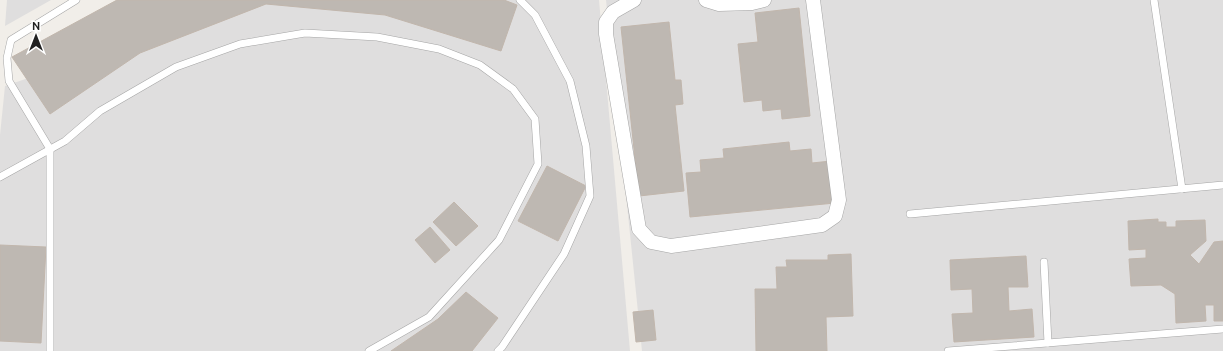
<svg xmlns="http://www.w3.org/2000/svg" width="1223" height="351" viewBox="0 0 1223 351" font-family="Ubuntu,sans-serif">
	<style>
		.residential { fill: #dfdede }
		.building { fill: #beb8b2; stroke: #c1b6ac }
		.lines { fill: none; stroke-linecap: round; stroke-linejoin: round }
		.service-casing { stroke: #a5a5a5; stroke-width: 8 }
		.minor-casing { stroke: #a5a5a5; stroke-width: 15 }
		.service { stroke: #fff; stroke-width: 7 }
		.minor { stroke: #fff; stroke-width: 14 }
	</style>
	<rect width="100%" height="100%" fill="#f1eee9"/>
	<g class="residential">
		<path d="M7 0H51L5 26Z"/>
		<path d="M256 0H599L630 351H0V135L5 86Z"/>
		<path d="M606 0H1223V351H642Z"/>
	</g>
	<g class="building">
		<path d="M117 0H504L517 5 501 51 385 15 266 4 140 53 50 114 12 57Z"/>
		<path d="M799 8 810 116 782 119 781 109 763 111 762 100 744 102 738 44 758 42 755 13Z"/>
		<path d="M669 22 675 80H681L683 104 675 105 684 191 639 196 621 27Z"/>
		<path d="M789 142 790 151 811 149 812 163 831 161 835 203 690 217 686 173 701 172 700 160 724 158 723 149Z"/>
		<path d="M547 166 586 186 558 241 518 221Z"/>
		<path d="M454 202 478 226 456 246 433 222Z"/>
		<path d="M1158 219V222H1166V227H1176V221L1205 220 1206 241 1190 255 1199 264 1214 242 1223 241V321H1214V305H1205L1206 321 1176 323 1175 294 1161 285 1131 286 1129 259 1146 258V249L1129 250 1128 221Z"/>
		<path d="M430 227 450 250 435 263 415 240Z"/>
		<path d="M0 245 46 247 41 343 0 341Z"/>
		<path d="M851 254 853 316 826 317 827 351H756L755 289H777L776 267H787L786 260H828V255Z"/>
		<path d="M1026 256 1028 287H1008L1009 311 1032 309 1034 337 954 342 952 314 973 313 972 289 951 290 950 260Z"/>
		<path d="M466 292 498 318 472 351H391L438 319Z"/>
		<path d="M653 310 656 340 636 342 633 312Z"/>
	</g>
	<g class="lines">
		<g class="service-casing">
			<g id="service">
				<path d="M1154 0 1182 189"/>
				<path d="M0 177 65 141 100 111 176 67 240 44 305 33 377 37 439 49 480 65 513 89 535 119 538 164 499 240 429 317 369 351"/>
				<path d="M910 214 1223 185"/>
				<path d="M1044 262 1048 343"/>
				<path d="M50 351V149L9 81 7 58 11 40 76 0"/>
				<path d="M498 351 502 347 564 254 590 196 586 146 570 81 535 15 520 0"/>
				<path d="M948 351 1223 329"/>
			</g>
		</g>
		<g class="minor-casing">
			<g id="minor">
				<path d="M634 0 613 12 606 22V34L639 229 651 242 671 246 822 225 835 216 839 200 813 0"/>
				<path d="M706 0 719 4 752 3 764 0"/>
			</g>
		</g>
		<use href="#service" class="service"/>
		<use href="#minor" class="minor"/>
	</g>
	<g transform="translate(36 36)" stroke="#ffffff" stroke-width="3" paint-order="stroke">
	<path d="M0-3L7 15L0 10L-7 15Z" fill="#212121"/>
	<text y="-6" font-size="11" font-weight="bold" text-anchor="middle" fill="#212121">N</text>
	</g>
</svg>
